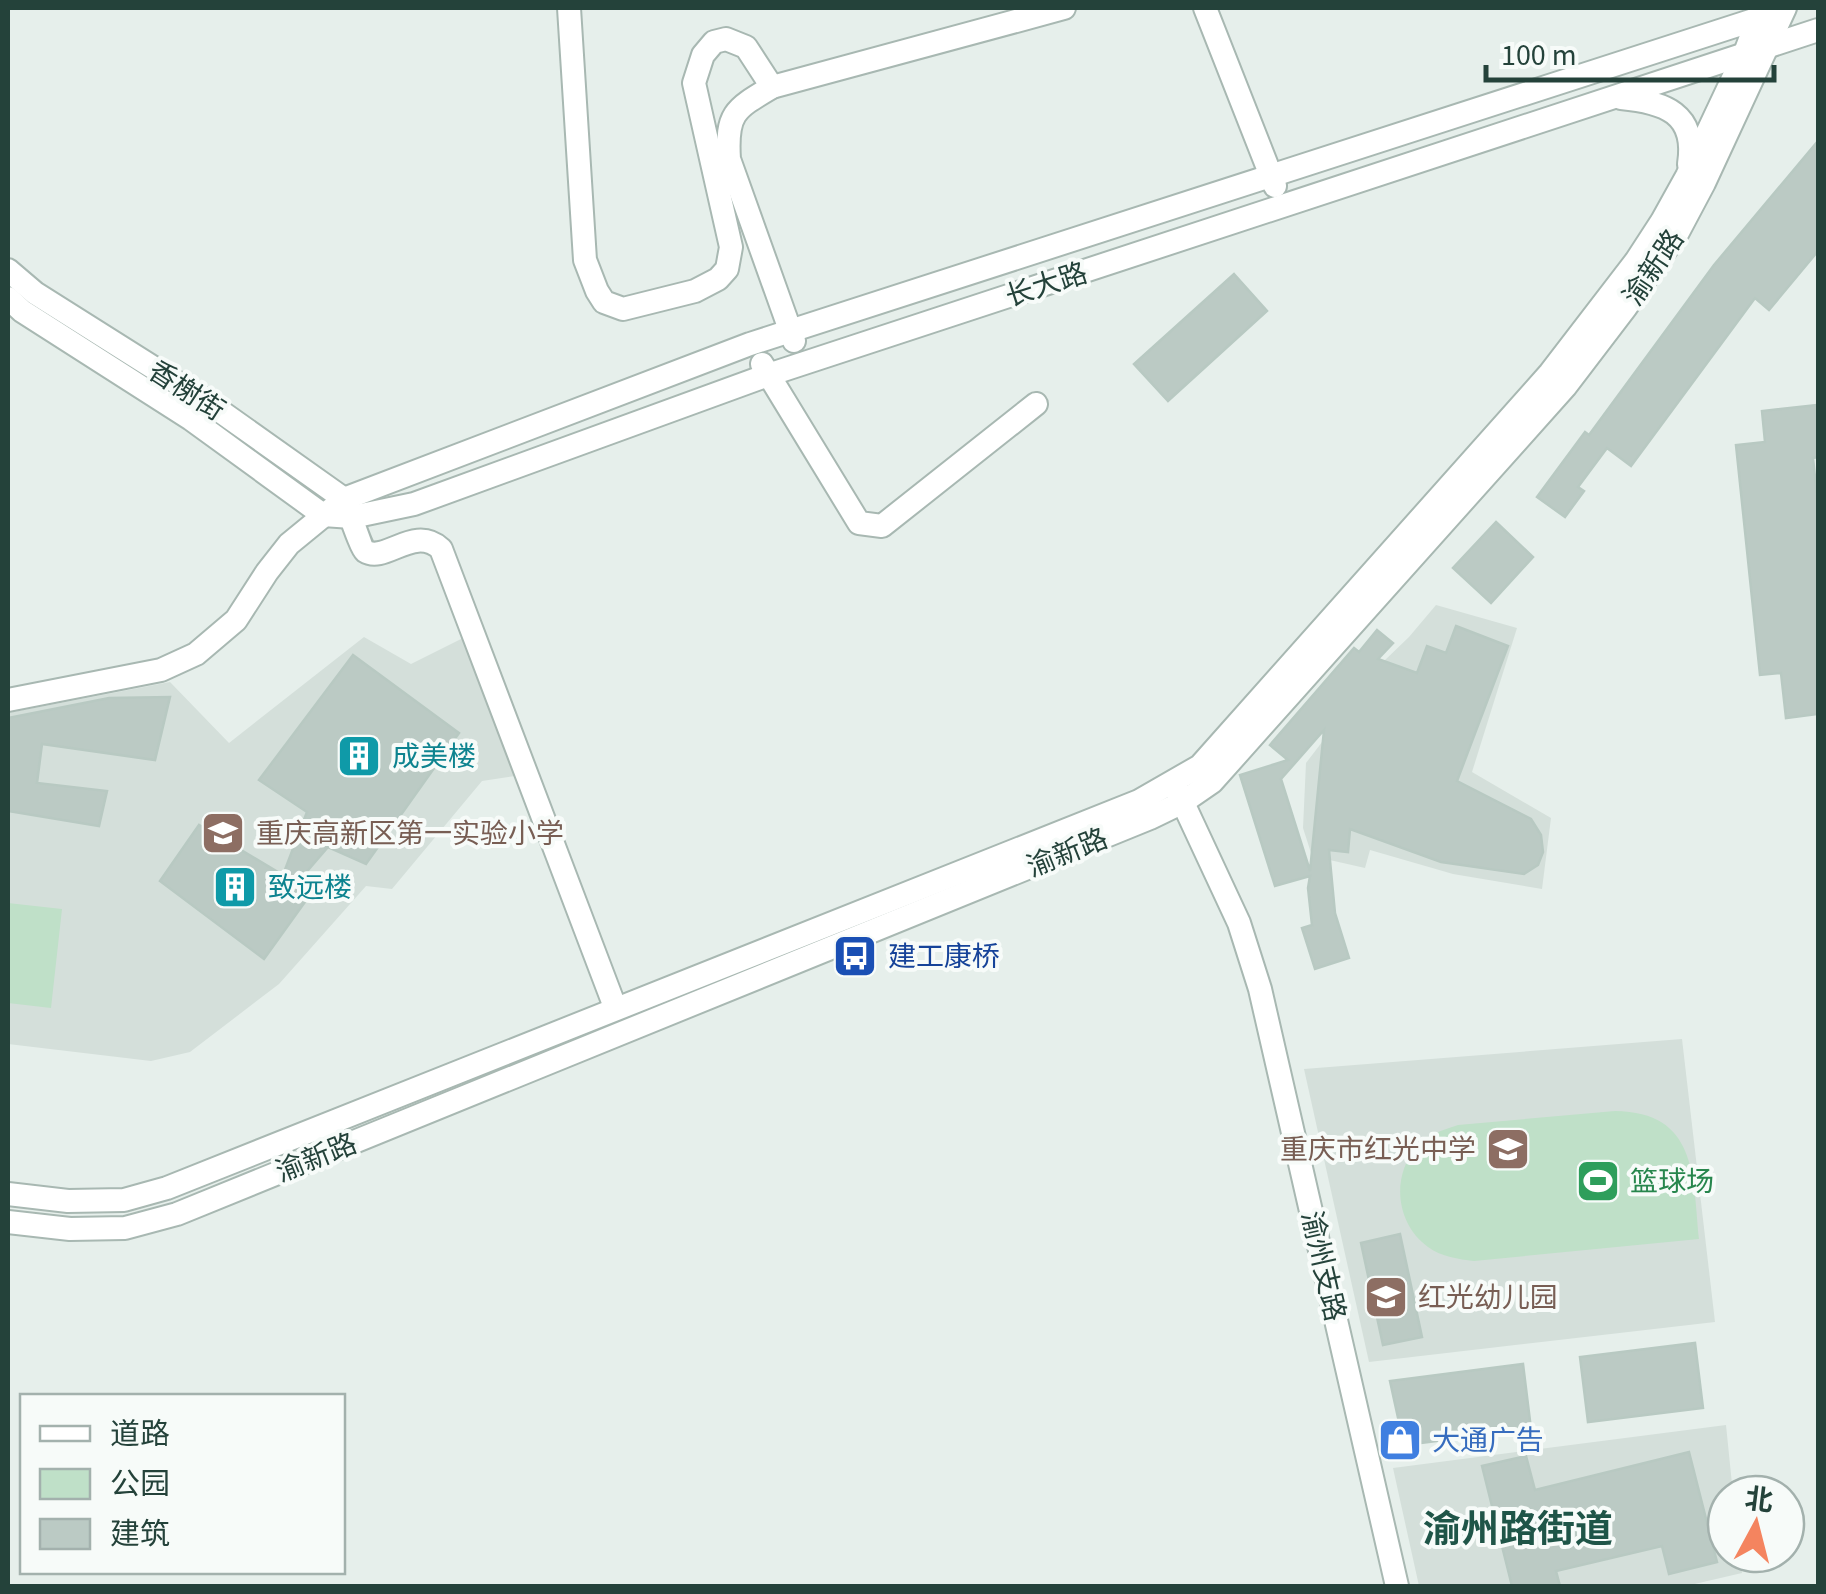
<svg xmlns="http://www.w3.org/2000/svg" width="1826" height="1594" viewBox="0 0 1826 1594" font-family="'Source Sans 3','Noto Sans SC',sans-serif">
	<style>
		.built { fill: #d4dfda }
		.green { fill: #bfe0c8 }
		.building { fill: #bbcac4; stroke: #b8c9c2; stroke-width: 2.5; fill-rule: evenodd }
		.lines { fill: none; stroke-linecap: round; stroke-linejoin: round }
		.minor-casing { stroke: #a8b8b2; stroke-width: 26 }
		.minor { stroke: #fff; stroke-width: 22 }
		.labels { text-anchor: middle; stroke-width: 8; stroke-linejoin: round; paint-order: stroke }
		.street-label { font-size: 28px; fill: #24423a; stroke: #f7fbf9 }
		.culture-label { font-size: 28px; fill: #0d838f; stroke: #f7fbf9; text-anchor: start }
		.education-label { font-size: 28px; fill: #785e54; stroke: #f7fbf9; text-anchor: start }
		.transit-label { font-size: 28px; fill: #164399; stroke: #f7fbf9; text-anchor: start }
		.leisure-label { font-size: 28px; fill: #27864d; stroke: #f7fbf9; text-anchor: start }
		.shop-label { font-size: 28px; fill: #366cbe; stroke: #f7fbf9; text-anchor: start }
		.district-label { font-size: 38px; font-weight: bold; fill: #1f5548; stroke: #f7fbf9 }
	</style>
	<rect width="100%" height="100%" fill="#e6efeb"/>
	<g class="built">
		<path d="M1436 605 1517 628 1472 772 1551 818 1542 889 1453 874 1370 850 1365 868 1312 856 1303 828 1306 763 1384 661 1409 637Z"/>
		<path d="M364 637 411 664 463 638 515 776 482 781 392 889 366 886 279 984 190 1052 151 1061 8 1044V713L170 682 229 743Z"/>
		<path d="M1682 1039 1715 1322 1369 1362 1304 1069Z"/>
		<path d="M1726 1425 1733 1494H1726V1554H1740L1742 1573 1686 1586H1419L1393 1468Z"/>
	</g>
	<g class="green">
		<path d="M8 903 62 909 51 1008 8 1003Z"/>
		<path d="M1615 1111C1697 1112 1693 1176 1699 1239L1474 1261C1458 1259 1442 1257 1428 1247 1396 1224 1391 1177 1416 1148 1427 1135 1442 1130 1458 1125Z"/>
	</g>
	<g class="building">
		<path d="M1818 141V251L1769 310 1755 298 1631 466 1607 448 1578 487 1584 491 1565 517 1537 497 1585 432 1589 435 1714 265Z"/>
		<path d="M1234 274 1267 311 1168 401 1134 364Z"/>
		<path d="M1818 405V457L1813 458 1818 506V714L1786 718 1781 673 1760 675 1736 445 1765 442 1762 411Z"/>
		<path d="M1496 522 1533 557 1491 603 1453 568Z"/>
		<path d="M1456 626 1508 646 1457 781 1531 819 1541 835 1543 852 1538 865 1524 874 1441 862 1350 829 1348 852 1329 850 1335 913 1349 958 1315 969 1302 928 1312 925 1308 888 1310 876 1275 886 1240 775 1288 760 1270 745 1354 648 1359 652 1377 630 1393 643 1378 659 1417 673 1427 646 1446 653ZM1324 730 1310 871 1281 779Z"/>
		<path d="M353 655 459 733 366 864 328 847 297 883 312 892 264 959 160 881 199 825 283 875 307 812 259 780Z"/>
		<path d="M170 697 155 760 42 744 37 783 107 791 99 826 8 811V718L109 698Z"/>
		<path d="M1400 1234 1422 1337 1383 1345 1361 1243Z"/>
		<path d="M1695 1343 1703 1408 1588 1422 1580 1357Z"/>
		<path d="M1523 1364 1531 1429 1404 1445 1390 1381Z"/>
		<path d="M1689 1452 1717 1562 1669 1574 1662 1546 1556 1571 1560 1586H1512L1482 1466 1526 1456 1535 1490Z"/>
	</g>
	<g class="lines">
		<g class="minor-casing">
			<g id="minor">
				<path d="M569 8 585 260 597 291 604 302 623 309 695 291 718 279 727 269 731 247 694 83 703 55 714 42 726 39 746 47 772 87"/>
				<path d="M1205 8 1275 186"/>
				<path d="M1621 98C1664 102 1697 113 1689 164"/>
				<path d="M8 270 35 293 203 399 344 499C348 508 361 548 365 551 385 564 414 524 441 549L615 1007"/>
				<path d="M8 298 22 311 191 419 323 515 352 517 414 504 768 375 1818 30"/>
				<path d="M794 341 729 159C726 113 735 109 772 87L1064 8"/>
				<path d="M762 364 859 523 882 526 1036 404"/>
				<path d="M8 700 161 670 196 654 236 620 267 572 289 544 344 499 750 344 1769 15"/>
				<path d="M1177 790 1239 923 1260 989 1397 1586"/>
				<path d="M8 1194 68 1201 124 1200 167 1188 1139 801 1200 766 1550 373 1636 261 1662 221 1687 176 1745 53 1762 8"/>
				<path d="M8 1222 70 1229 125 1228 177 1214 1150 818 1183 802 1212 782 1565 387 1626 307 1678 232 1704 183 1785 8"/>
			</g>
		</g>
		<use href="#minor" class="minor"/>
	</g>
	<defs>
		<g id="building-square" transform="scale(2.25)"><rect x="-9" y="-9" width="18" height="18" rx="4" fill="#0f9aa8" stroke="#f7fbf9"/><path d="M-4-6H4V6H1V3H-1V6H-4ZM-2.5-4.3h1.7v1.8h-1.7ZM.8-4.3h1.7v1.8H.8ZM-2.5-1h1.7V.8h-1.7ZM.8-1h1.7V.8H.8Z" fill="#fff"/></g>
		<g id="school-square" transform="scale(2.25)"><rect x="-9" y="-9" width="18" height="18" rx="4" fill="#8d6e63" stroke="#f7fbf9"/><path d="M0-5L7-2L0 1L-7-2ZM-4 1L0 2.5L4 1V4Q0 6-4 4Z" fill="#fff"/></g>
		<g id="bus-square" transform="scale(2.25)"><rect x="-9" y="-9" width="18" height="18" rx="4" fill="#1a4fb4" stroke="#f7fbf9"/><path d="M-5-6H5V4H4V6H2V4H-2V6H-4V4H-5ZM-3.5-4V0h7V-4ZM-3.5 1.2v1.5H-2V1.2ZM2 1.2v1.5H3.5V1.2Z" fill="#fff"/></g>
		<g id="stadium-square" transform="scale(2.25)"><rect x="-9" y="-9" width="18" height="18" rx="4" fill="#2e9e5b" stroke="#f7fbf9"/><path d="M0-5a6.5 5 0 1 0 0 10a6.5 5 0 1 0 0-10ZM-3.5-1.8h7v3.6h-7Z" fill="#fff"/></g>
		<g id="shop-square" transform="scale(2.25)"><rect x="-9" y="-9" width="18" height="18" rx="4" fill="#3f7fe0" stroke="#f7fbf9"/><path d="M-5-2.5h2.3a2.7 3.5 0 0 1 5.4 0H5L5.5 6h-11ZM-1.5-2.5h3a1.5 2.3 0 0 0-3 0Z" fill="#fff"/></g>
	</defs>
	<g fill-rule="evenodd">
		<use href="#building-square" x="359" y="756"/>
		<use href="#school-square" x="223" y="833"/>
		<use href="#building-square" x="235" y="887"/>
		<use href="#bus-square" x="855" y="956"/>
		<use href="#school-square" x="1508" y="1149"/>
		<use href="#stadium-square" x="1598" y="1181"/>
		<use href="#school-square" x="1386" y="1297"/>
		<use href="#shop-square" x="1400" y="1440"/>
	</g>
	<g class="labels">
		<g class="street-label">
			<text transform="translate(1653 267) rotate(-56)" y="10">渝新路</text>
			<text transform="translate(1046 284) rotate(-18)" y="10">长大路</text>
			<text transform="translate(187 390) rotate(33)" y="10">香榭街</text>
			<text transform="translate(1067 852) rotate(-22)" y="10">渝新路</text>
			<text transform="translate(316 1157) rotate(-22)" y="10">渝新路</text>
			<text transform="translate(1324 1266) rotate(77)" y="10">渝州支路</text>
		</g>
		<g class="culture-label">
			<text x="392" y="766">成美楼</text>
			<text x="268" y="897">致远楼</text>
		</g>
		<g class="education-label">
			<text x="256" y="843">重庆高新区第一实验小学</text>
			<text x="1476" y="1159" text-anchor="end">重庆市红光中学</text>
			<text x="1418" y="1307">红光幼儿园</text>
		</g>
		<g class="transit-label">
			<text x="888" y="966">建工康桥</text>
		</g>
		<g class="leisure-label">
			<text x="1630" y="1191">篮球场</text>
		</g>
		<g class="shop-label">
			<text x="1432" y="1450">大通广告</text>
		</g>
		<g class="district-label">
			<text x="1518" y="1542">渝州路街道</text>
		</g>
	</g>
	<rect width="1826" height="1594" fill="none" stroke="#24423a" stroke-width="20"/>
	<rect x="20" y="1394" width="325" height="180" fill="#f7fbf9" stroke="#a3b1ad" stroke-width="2.5"/>
	<rect x="40" y="1426" width="50" height="15" fill="#ffffff" stroke="#a3b1ad" stroke-width="2.5"/>
	<text x="110" y="1444" font-size="30" fill="#24423a">道路</text>
	<rect x="40" y="1469" width="50" height="30" fill="#bfe0c8" stroke="#a3b1ad" stroke-width="2.5"/>
	<text x="110" y="1494" font-size="30" fill="#24423a">公园</text>
	<rect x="40" y="1519" width="50" height="30" fill="#bbcac4" stroke="#a3b1ad" stroke-width="2.5"/>
	<text x="110" y="1544" font-size="30" fill="#24423a">建筑</text>
	<g transform="translate(1756 1524) rotate(7)"><circle r="48" fill="#f7fbf9" stroke="#a3b1ad" stroke-width="2.5"/>
	<path d="M0-8L18 38L0 25L-18 38Z" fill="#f4845f"/>
	<text y="-15" font-size="28" font-weight="bold" text-anchor="middle" fill="#24423a">北</text>
	</g>
	<path d="M1486 65v15h288v-15" fill="none" stroke="#24423a" stroke-width="5"/>
	<text x="1501" y="65" font-size="30" fill="#24423a" stroke="#f7fbf9" stroke-width="8" paint-order="stroke">100 m</text>
</svg>
